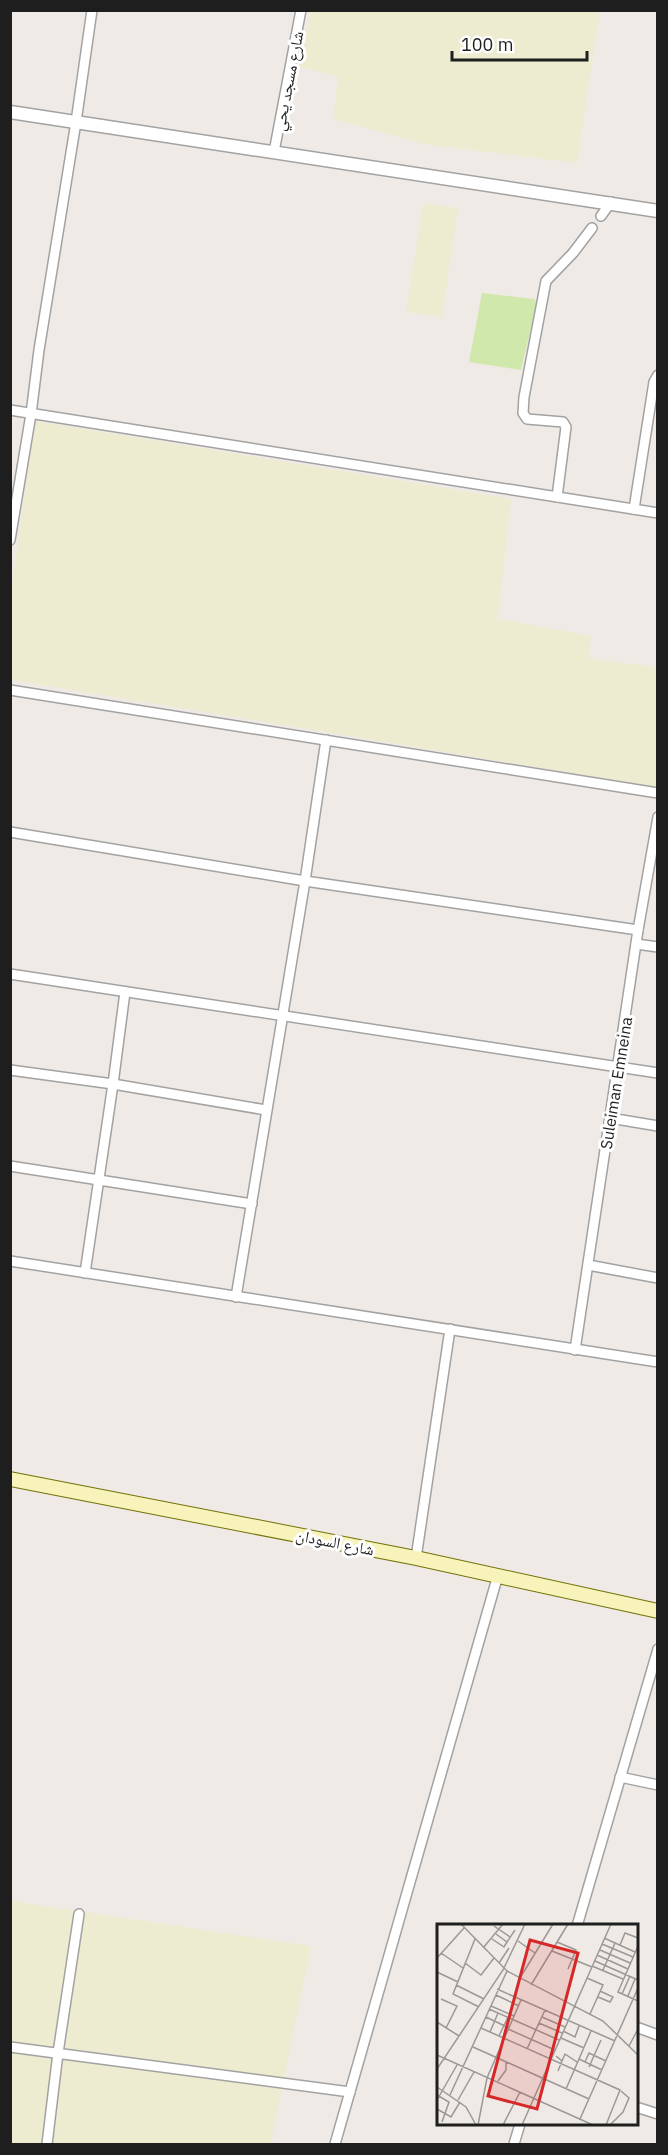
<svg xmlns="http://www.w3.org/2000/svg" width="668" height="2155" viewBox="0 0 668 2155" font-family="'IBM Plex Sans','Noto Naskh Arabic',sans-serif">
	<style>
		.farmland { fill: #edecd0 }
		.grass { fill: #d1e8ac }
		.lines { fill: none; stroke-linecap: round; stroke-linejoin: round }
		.minor-casing { stroke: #a2a2a2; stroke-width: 12 }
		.tertiary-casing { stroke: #a2a2a2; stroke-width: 15 }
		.secondary-casing { stroke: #737108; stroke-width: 16 }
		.minor { stroke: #fff; stroke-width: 9 }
		.tertiary { stroke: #fff; stroke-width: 12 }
		.secondary { stroke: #f8f3ba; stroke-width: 14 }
		.labels { text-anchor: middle; stroke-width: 6; stroke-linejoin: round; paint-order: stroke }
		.street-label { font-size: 16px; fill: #1e1e1e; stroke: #fff }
		.inset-road { fill: none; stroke: #9b9895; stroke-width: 1.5 }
		.view { fill: #d62828; fill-opacity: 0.15; stroke: #d62828; stroke-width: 3 }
		.inset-edge { fill: none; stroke: #1e1e1e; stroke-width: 3 }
	</style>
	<rect width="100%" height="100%" fill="#efeae5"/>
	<g class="farmland">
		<path d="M311 11H600L577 163 423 144 333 119 338 77 299 66Z"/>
		<path d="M423 203 458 208 442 317 406 312Z"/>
		<path d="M35 421 511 499 498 619 591 636 589 659 657 667 656 787 11 680V593Z"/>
		<path d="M11 1901 311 1946 271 2144H11Z"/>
	</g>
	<path class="grass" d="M482 293 534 299 537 303 521 370 469 362Z"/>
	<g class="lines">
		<g class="minor-casing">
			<g id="minor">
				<path d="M274 152 301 10"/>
				<path d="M601 216 611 202"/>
				<path d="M10 410 658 513"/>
				<path d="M557 497 566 427 563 422 527 419 523 413 524 397 546 281 573 253 592 228"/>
				<path d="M634 509 654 382 658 375"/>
				<path d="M10 540 31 414 39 350 76 122 92 10"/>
				<path d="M10 690 658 793"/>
				<path d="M10 832 305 881 638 930"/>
				<path d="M636 944 658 947"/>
				<path d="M10 974 658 1073"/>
				<path d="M10 1070 113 1084 266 1110"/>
				<path d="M610 1118 658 1126"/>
				<path d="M10 1166 252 1204"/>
				<path d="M10 1261 658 1362"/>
				<path d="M588 1265 658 1278"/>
				<path d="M85 1273 113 1084 125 992"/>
				<path d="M236 1297 305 881 326 740"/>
				<path d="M575 1350 638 930 658 817"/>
				<path d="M416 1558 450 1329"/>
				<path d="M620 1777 658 1785"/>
				<path d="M577 1926 658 1649"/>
				<path d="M636 2027 658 2035"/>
				<path d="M10 2047 350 2092"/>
				<path d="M636 2107 658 2114"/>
				<path d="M47 2144 58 2053 79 1914"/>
				<path d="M335 2144 498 1575"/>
				<path d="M514 2144 520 2124"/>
			</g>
		</g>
		<g class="tertiary-casing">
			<path id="tertiary" d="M10 112 658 211"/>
		</g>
		<g class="secondary-casing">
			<path id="secondary" d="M10 1479 416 1558 658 1611"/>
		</g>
		<use href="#minor" class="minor"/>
		<use href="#tertiary" class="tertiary"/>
		<use href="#secondary" class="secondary"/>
	</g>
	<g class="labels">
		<g class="street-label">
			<text transform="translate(288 81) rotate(-79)" y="6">شارع مسجد يحي</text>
			<text transform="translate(616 1083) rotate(-81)" y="6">Suleiman Emneina</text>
			<text transform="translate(335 1542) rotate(11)" y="6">شارع السودان</text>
		</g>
	</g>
	<g transform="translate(437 1924)">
		<rect width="201" height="201" fill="#efeae5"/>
		<path class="inset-road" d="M24 0 70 47 166 97 201 131M57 2 73 13M59 10 70 18 78 6M167 14 198 28M38 15 16 70 42 83M55 15 67 23 70 18M81 17 98 29M120 18 139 26 131 45M165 20 196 33M183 21 188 9 201 14M201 22 181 68 201 77M46 24 66 0M163 26 193 39M115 27 155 43M4 29 26 44M160 31 191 45M0 34 27 4M158 37 201 56M28 39 44 51 57 34M62 39 72 24M155 42 186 55M166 46 178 19M0 48 21 58M83 54 116 0M150 54 166 61 153 90M19 61 47 75M94 61 131 0M60 65 178 117M185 70 193 52M59 71 82 82M191 72 198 55M161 73 173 78 176 73 163 67M4 75 20 82 9 104M54 82 77 92M52 85 122 116M49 93 72 104M105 93 128 103M0 98 22 112M102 99 125 109M44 104 183 166 169 201M71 105 118 126M126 107 138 113 142 102M53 108 61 89M62 112 71 93M124 114 147 124M192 122 201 105M36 123 152 175M90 125 108 86M0 131 156 201M119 132 125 137 121 147M142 135 154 107M125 137 128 130 140 138M148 138 152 129 169 137M152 143 164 116M0 145 66 46 88 0M61 157 69 146V138M0 163 29 183 39 201M129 165 142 135 165 146M0 171 12 178 5 198M13 171 70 47M0 176 20 141M21 176 37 148M0 185 14 193 23 178M143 195 201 64M174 200 186 188 192 174 184 167M41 201 50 154 84 76M66 201 83 168M85 201 174 0"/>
		<path class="view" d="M93 16 141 29 100 185 51 172Z"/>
		<rect width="201" height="201" class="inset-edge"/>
	</g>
	<rect width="668" height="2155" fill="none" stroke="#1e1e1e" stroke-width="24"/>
	<path d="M452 51v9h135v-9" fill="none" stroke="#1e1e1e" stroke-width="3"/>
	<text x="461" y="51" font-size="18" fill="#1e1e1e" stroke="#ffffff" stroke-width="4.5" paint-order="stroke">100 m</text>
</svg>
